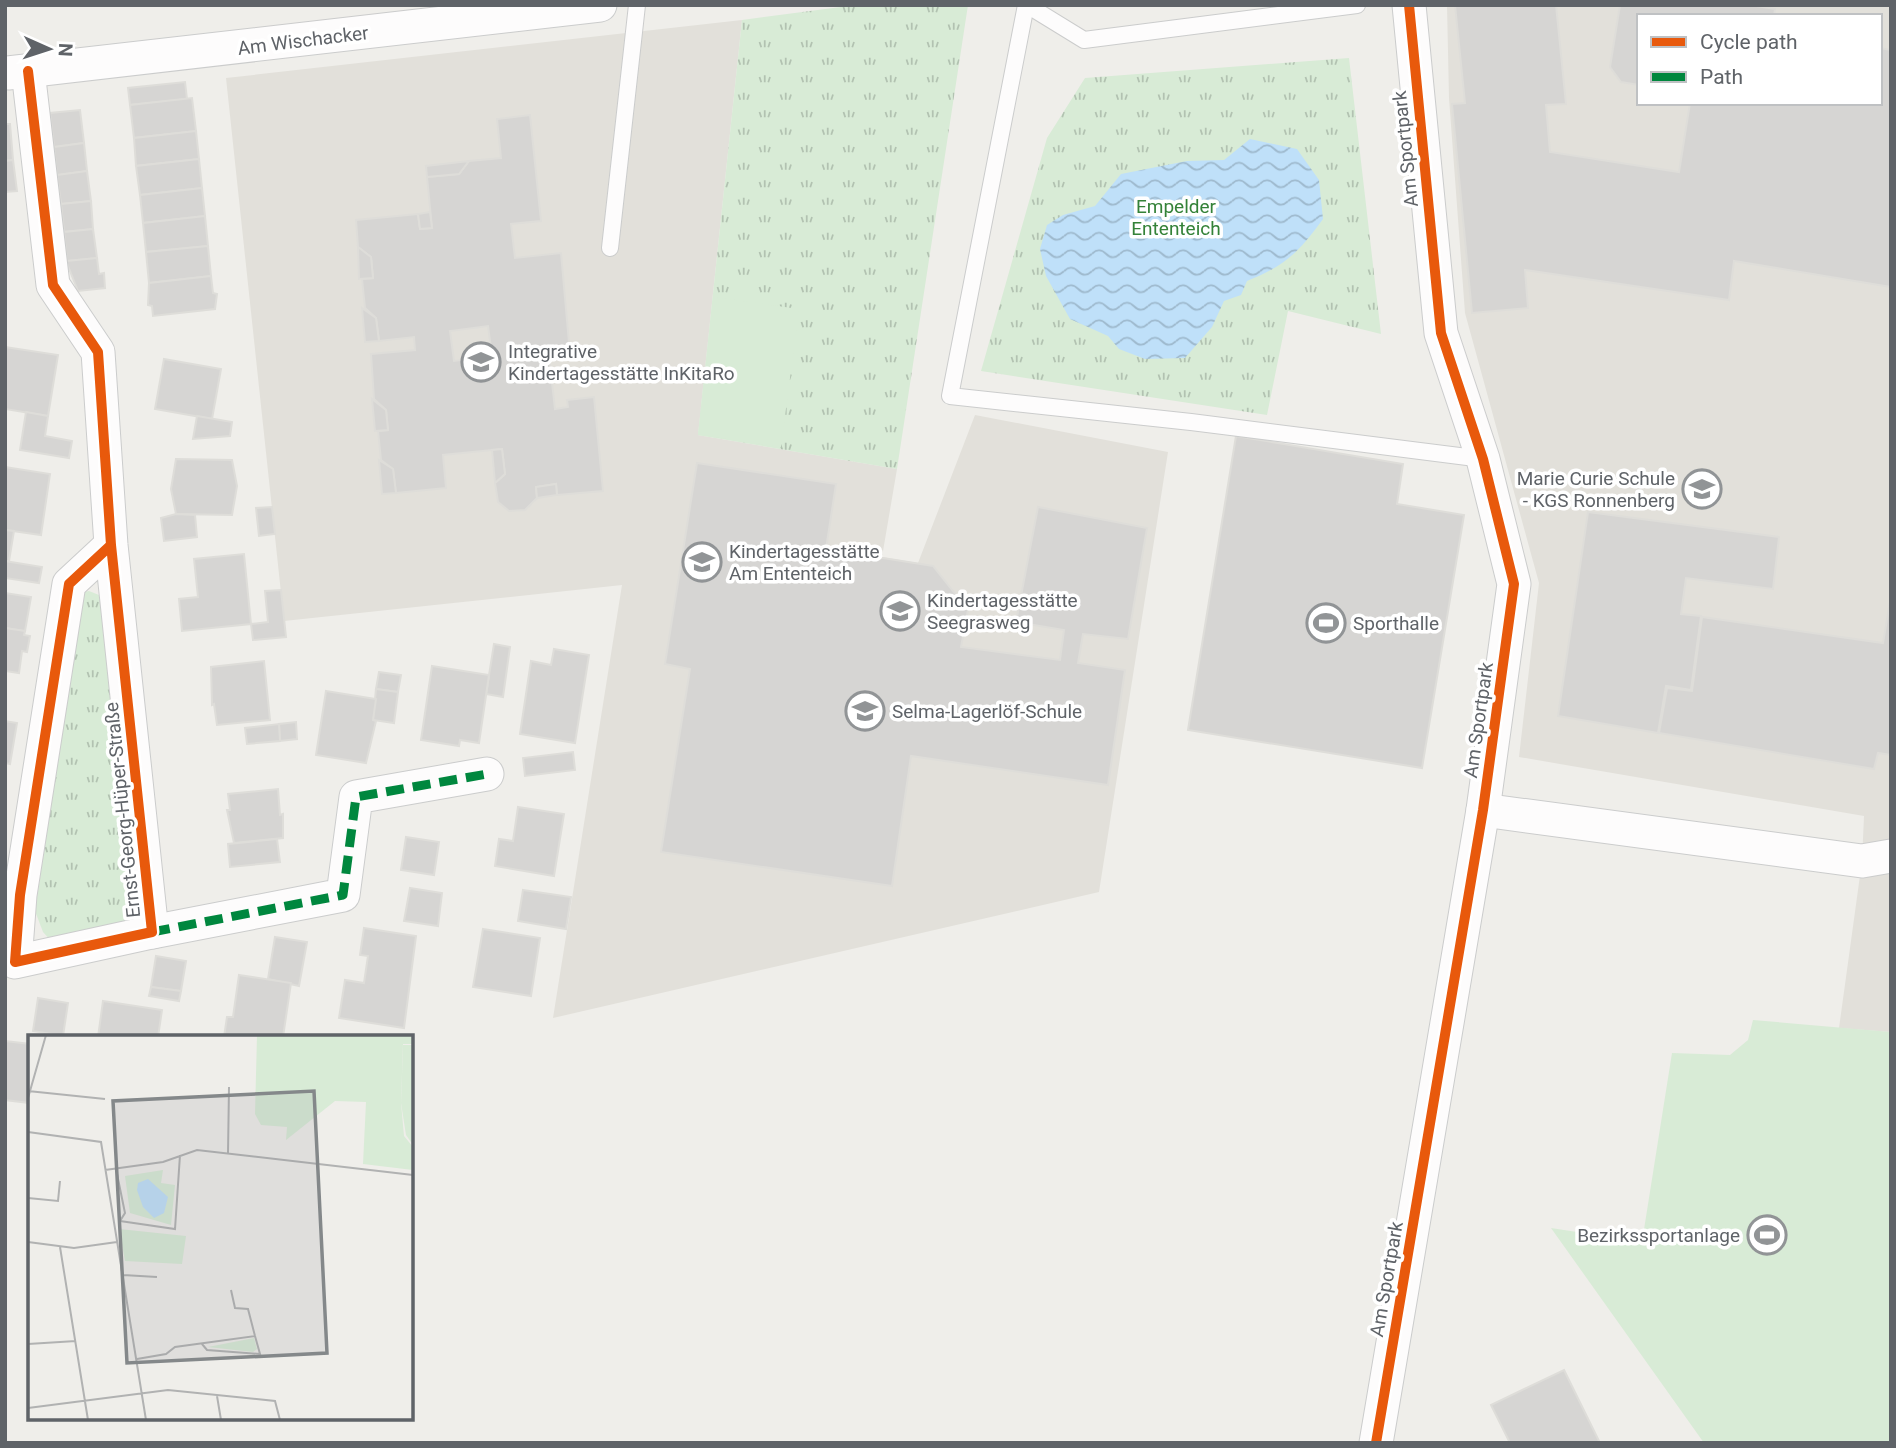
<svg xmlns="http://www.w3.org/2000/svg" width="1896" height="1448" viewBox="0 0 1896 1448" font-family="Roboto,sans-serif">
	<style>
		.education { fill: #e2e0da; fill-rule: evenodd }
		.grass { fill: url(#grass-tufts) }
		.pitch { fill: #d8ebd6 }
		.water { fill: url(#water-waves) }
		.building { fill: #d6d5d3; stroke: #deddd9; stroke-width: 2; fill-rule: evenodd }
		.lines { fill: none; stroke-linecap: round; stroke-linejoin: round }
		.lane-casing { stroke: #cbcccc; stroke-width: 18 }
		.street-casing { stroke: #cbcccc; stroke-width: 35 }
		.lane { stroke: #fdfcfc; stroke-width: 16 }
		.street { stroke: #fdfcfc; stroke-width: 33 }
		.quiet { stroke: #00873e; stroke-width: 9; stroke-dasharray: 18 9; stroke-linecap: butt }
		.cycleway-casing { stroke: #fff; stroke-width: 15 }
		.cycleway { stroke: #e8590c; stroke-width: 10 }
		.labels { text-anchor: middle; stroke-width: 7; stroke-linejoin: round; paint-order: stroke }
		.street-label { font-size: 19px; fill: #5f6368; stroke: #fff }
		.park-label { font-size: 19px; fill: #348238; stroke: #fff }
		.poi-label { font-size: 19px; fill: #5f6368; stroke: #fff; text-anchor: start }
		.inset-road { fill: none; stroke: #b1b2b2; stroke-width: 2 }
		.view { fill: #84888a; fill-opacity: 0.15; stroke: #84888a; stroke-width: 3.5 }
		.inset-edge { fill: none; stroke: #5f6368; stroke-width: 3.5 }
	</style>
	<defs>
		<pattern id="grass-tufts" width="24" height="20" patternUnits="userSpaceOnUse" patternTransform="scale(1.75)"><rect width="24" height="20" fill="#d8ebd6"/><path d="M3 7l-1-3M5 7V3M7 7l1-3M15 17l-1-3M17 17v-4M19 17l1-3" fill="none" stroke="#b2c2b1"/></pattern>
		<pattern id="water-waves" width="16" height="10" patternUnits="userSpaceOnUse" patternTransform="scale(1.75)"><rect width="16" height="10" fill="#bfe0f9"/><path d="M0 5q4-4 8 0t8 0" fill="none" stroke="#9eb9cd"/></pattern>
	</defs>
	<rect width="100%" height="100%" fill="#efeeea"/>
	<g class="education">
		<path d="M1447 5H1891V1032L1839 1028 1862 861 1864 816 1519 757 1539 583 1465 313 1449 98ZM1639 16H1880V103H1639Z"/>
		<path d="M742 20 698 435 897 469 882 557 918 563 975 415 1168 452 1099 892 553 1018 622 585 284 621 226 78Z"/>
	</g>
	<g class="grass">
		<path d="M856 5H968L897 469 698 435 742 20Z"/>
		<path d="M1349 58 1381 334 1288 311 1267 415 981 371 1047 138 1085 78Z"/>
		<path d="M89 591 99 595 102 601 133 922 52 942 43 932 35 911 84 592Z"/>
	</g>
	<g class="pitch">
		<path d="M713 297 799 309 781 447 698 435Z"/>
		<path d="M1753 1020 1891 1032V1443H1704L1551 1228 1642 1242 1672 1053 1730 1055 1748 1040Z"/>
	</g>
	<path class="water" d="M1250 139 1297 149 1319 180 1323 219C1299 252 1285 266 1247 281L1241 295 1224 301 1212 327 1185 358 1145 359 1119 349 1108 336 1070 319 1046 276 1040 249 1047 225 1063 215 1095 206 1121 174 1187 161 1224 160Z"/>
	<g class="building">
		<path d="M1455 5H1556L1566 104 1546 105 1550 152 1679 172 1690 103H1880V48L1891 50V287L1734 261 1729 300 1525 270 1528 308 1472 313 1452 104 1465 103Z"/>
		<path d="M1620 5H1750L1775 9 1774 16H1639V85L1621 82 1610 67Z"/>
		<path d="M185 82 187 99 130 105 128 88Z"/>
		<path d="M192 98 196 131 134 138 130 105Z"/>
		<path d="M80 110 84 143 54 147 50 113Z"/>
		<path d="M530 115 541 221 511 224 515 258 561 253 570 354 549 356 555 409 568 407 567 400 594 397 603 491 557 495 556 484 536 487 537 498 525 510 509 511 498 502 495 483 505 474 502 449 443 455 446 488 396 493 393 469 381 460 378 431 388 430 386 410 374 399 371 354 415 350 414 337 379 341 376 318 365 308 362 279 373 278 371 257 358 247 356 220 418 214 420 229 432 228 427 177 459 174 469 161 501 158 497 119ZM488 326 492 356 454 361 450 331Z"/>
		<path d="M5 124H10L13 160 5 161Z"/>
		<path d="M196 131 199 159 136 166 134 138Z"/>
		<path d="M84 143 87 171 57 175 54 147Z"/>
		<path d="M199 159 202 188 140 195 136 166Z"/>
		<path d="M13 160 17 191 5 192V161Z"/>
		<path d="M469 161 459 174 427 177 426 166Z"/>
		<path d="M87 171 91 201 61 204 57 175Z"/>
		<path d="M202 188 205 216 143 223 140 195Z"/>
		<path d="M91 201 93 229 64 232 61 204Z"/>
		<path d="M430 212 432 228 420 229 418 214Z"/>
		<path d="M205 216 208 246 146 252 143 223Z"/>
		<path d="M93 229 97 258 67 261 64 232Z"/>
		<path d="M208 246 211 276 149 283 146 252Z"/>
		<path d="M358 247 371 257 373 278 359 279Z"/>
		<path d="M97 258 99 274 104 273 105 288 78 291 66 261Z"/>
		<path d="M211 276 213 293 217 294 215 309 153 316 152 306 148 305 149 283Z"/>
		<path d="M362 308 376 318 379 341 365 342Z"/>
		<path d="M5 347 58 355 48 416 5 409Z"/>
		<path d="M164 359 221 369 212 419 155 409Z"/>
		<path d="M372 399 386 410 388 430 375 431Z"/>
		<path d="M26 412 48 416 45 436 72 441 69 458 20 450Z"/>
		<path d="M197 416 232 422 230 436 193 439Z"/>
		<path d="M1236 436 1403 464 1397 504 1464 515 1422 768 1188 730Z"/>
		<path d="M502 449 505 474 495 483 492 450Z"/>
		<path d="M176 459 232 460 237 486 232 515 176 514 171 489Z"/>
		<path d="M379 460 393 469 396 493 382 494Z"/>
		<path d="M697 463 836 484 826 549 933 566 968 610 961 647 1060 660 1064 630 1016 622 1038 507 1147 528 1128 639 1083 634 1078 663 1125 670 1108 785 911 756 892 886 661 852 690 669 665 664Z"/>
		<path d="M5 467 50 474 41 535 5 530Z"/>
		<path d="M556 484 557 495 537 498 536 487Z"/>
		<path d="M272 507 275 534 259 536 256 508Z"/>
		<path d="M1588 512 1779 537 1773 589 1686 578 1681 614 1701 616 1691 690 1666 686 1658 733 1558 716Z"/>
		<path d="M176 514 195 515 197 537 164 541 161 518Z"/>
		<path d="M5 530 14 531 9 561H5Z"/>
		<path d="M244 554 251 624 182 631 179 599 198 597 194 559Z"/>
		<path d="M5 561 42 567 39 583 5 578Z"/>
		<path d="M281 590 286 637 253 640 251 624 268 622 265 591Z"/>
		<path d="M5 593 31 597 25 631 5 628Z"/>
		<path d="M1891 596V755L1878 753 1874 769 1659 733 1667 688 1692 691 1702 617 1883 643Z"/>
		<path d="M5 628 25 631 24 635 30 636 27 652 22 651 19 673 5 671Z"/>
		<path d="M494 644 510 647 503 697 486 694Z"/>
		<path d="M554 649 589 655 575 743 520 734 531 661 551 665Z"/>
		<path d="M264 661 270 720 217 725 214 704 212 705 211 667Z"/>
		<path d="M432 666 489 675 479 743 460 740 459 746 421 740Z"/>
		<path d="M379 672 401 675 398 692 376 689Z"/>
		<path d="M376 689 398 692 394 723 373 720Z"/>
		<path d="M326 691 376 699 373 720 376 721 366 763 316 755Z"/>
		<path d="M5 721 17 723 10 764 5 763Z"/>
		<path d="M296 722 297 739 280 741 279 724Z"/>
		<path d="M279 724 280 741 247 744 245 728Z"/>
		<path d="M573 752 575 770 525 776 523 758Z"/>
		<path d="M278 789 280 815 283 814V838L234 843 227 810H230L228 794Z"/>
		<path d="M518 807 564 814 554 876 495 866 499 839 513 841Z"/>
		<path d="M406 837 439 842 434 875 401 870Z"/>
		<path d="M277 839 280 862 230 867 228 844Z"/>
		<path d="M410 888 442 893 438 926 404 921Z"/>
		<path d="M523 890 571 897 566 929 518 921Z"/>
		<path d="M364 928 416 936 404 1028 339 1018 345 980 364 983 368 956 360 955Z"/>
		<path d="M483 929 540 938 531 996 473 987Z"/>
		<path d="M275 937 307 942 299 986 268 979Z"/>
		<path d="M156 956 186 961 181 991 151 987Z"/>
		<path d="M239 975 291 983 283 1037H224L227 1017H233Z"/>
		<path d="M151 987 181 991 179 1001 149 996Z"/>
		<path d="M38 998 68 1003 63 1036 33 1031Z"/>
		<path d="M103 1001 162 1010 158 1037H98Z"/>
		<path d="M5 1041 30 1044V1103L5 1100Z"/>
		<path d="M1564 1370 1600 1443H1510L1491 1405Z"/>
	</g>
	<g class="lines">
		<g class="lane-casing">
			<g id="lane">
				<path d="M1026 5 950 396 1191 422 1483 459"/>
				<path d="M1027 5 1084 40 1357 5"/>
				<path d="M610 248 637 5"/>
			</g>
		</g>
		<g class="street-casing">
			<g id="street">
				<path d="M28 71 53 285 98 352 111 545 152 932 15 962 20 895 69 584 111 545"/>
				<path d="M8 73 600 5"/>
				<path d="M1483 810 1862 861 1891 856"/>
				<path d="M152 932 343 895 356 797 487 774"/>
				<path d="M1376 1443 1483 810 1514 584 1483 459 1441 333 1409 5"/>
			</g>
		</g>
		<use href="#lane" class="lane"/>
		<use href="#street" class="street"/>
		<path class="quiet" d="M152 932 343 895 356 797 487 774"/>
		<g class="cycleway-casing">
			<g id="cycleway">
				<path d="M28 71 53 285 98 352 111 545 152 932 15 962 20 895 69 584 111 545"/>
				<path d="M1376 1443 1483 810 1514 584 1483 459 1441 333 1409 5"/>
			</g>
		</g>
		<use href="#cycleway" class="cycleway"/>
	</g>
	<defs>
		<g id="school-ring" transform="scale(2.0125)"><circle r="9.5" fill="#fff" stroke="#919496" stroke-width="1.5"/><path d="M0-5L7-2L0 1L-7-2ZM-4 1L0 2.5L4 1V4Q0 6-4 4Z" fill="#919496"/></g>
		<g id="stadium-ring" transform="scale(2.0125)"><circle r="9.5" fill="#fff" stroke="#919496" stroke-width="1.5"/><path d="M0-5a6.5 5 0 1 0 0 10a6.5 5 0 1 0 0-10ZM-3.5-1.8h7v3.6h-7Z" fill="#919496"/></g>
	</defs>
	<g fill-rule="evenodd">
		<use href="#school-ring" x="481" y="362"/>
		<use href="#school-ring" x="1702" y="489"/>
		<use href="#school-ring" x="702" y="562"/>
		<use href="#school-ring" x="900" y="611"/>
		<use href="#stadium-ring" x="1326" y="623"/>
		<use href="#school-ring" x="865" y="711"/>
		<use href="#stadium-ring" x="1767" y="1235"/>
	</g>
	<g class="labels">
		<g class="street-label">
			<text transform="translate(303 40) rotate(-7)" y="7">Am Wischacker</text>
			<text transform="translate(1405 149) rotate(-96)" y="7">Am Sportpark</text>
			<text transform="translate(1478 720) rotate(-82)" y="7">Am Sportpark</text>
			<text transform="translate(122 810) rotate(-96)" y="7">Ernst-Georg-Hüper-Straße</text>
			<text transform="translate(1386 1279) rotate(-80)" y="7">Am Sportpark</text>
		</g>
		<g class="park-label">
			<text x="1176" y="213">Empelder<tspan x="1176" dy="22">Ententeich</tspan></text>
		</g>
		<g class="poi-label">
			<text x="508" y="358">Integrative<tspan x="508" dy="22">Kindertagesstätte InKitaRo</tspan></text>
			<text x="1675" y="485" text-anchor="end">Marie Curie Schule<tspan x="1675" dy="22">- KGS Ronnenberg</tspan></text>
			<text x="729" y="558">Kindertagesstätte<tspan x="729" dy="22">Am Ententeich</tspan></text>
			<text x="927" y="607">Kindertagesstätte<tspan x="927" dy="22">Seegrasweg</tspan></text>
			<text x="1353" y="630">Sporthalle</text>
			<text x="892" y="718">Selma-Lagerlöf-Schule</text>
			<text x="1740" y="1242" text-anchor="end">Bezirkssportanlage</text>
		</g>
	</g>
	<g transform="translate(28 1035)">
		<rect width="385" height="385" fill="#efeeea"/>
		<path d="M375 10H385V110L378 100 373 68ZM135 135 133 148 147 150 143 190 102 178 97 141ZM91 194 158 201 154 229 97 226ZM226 303 229 314 225 317 180 312Z" fill="#d8ebd6"/>
		<path d="M229 0H385V9H375L373 68 376 101 385 112V135L335 129 338 67 307 66 258 105 259 92 233 90 227 79Z" fill="#d8ebd6"/>
		<path d="M120 144 140 162 136 178 126 183 115 172 109 155 110 148Z" fill="#bfe0f9"/>
		<path class="inset-road" d="M0 56 77 64M0 63 18 0M0 97 73 107 118 385M200 118 201 52M88 134 97 178 92 186M77 135 135 127 169 115 385 140M0 163 30 166 32 146M92 186 147 194 152 120M0 207 46 213 89 207M32 212 60 385M95 240 129 242M203 255 207 273 220 274 227 301M0 309 48 306M109 324 138 319 147 312 227 301 232 319 179 315 174 309M189 361 193 385M0 373 140 355 247 366 252 385"/>
		<path class="view" d="M286 56 299 318 99 328 85 66Z"/>
		<rect width="385" height="385" class="inset-edge"/>
	</g>
	<rect width="1896" height="1448" fill="none" stroke="#5f6368" stroke-width="14"/>
	<rect x="1637" y="14" width="245" height="91" fill="#ffffff" stroke="#bfc1c3" stroke-width="2"/>
	<rect x="1651" y="37" width="35" height="10" fill="#e8590c" stroke="#bfc1c3" stroke-width="2"/>
	<text x="1700" y="49" font-size="21" fill="#5f6368">Cycle path</text>
	<rect x="1651" y="72" width="35" height="10" fill="#00873e" stroke="#bfc1c3" stroke-width="2"/>
	<text x="1700" y="84" font-size="21" fill="#5f6368">Path</text>
	<g transform="translate(49 49) rotate(93)" stroke="#ffffff" stroke-width="5" paint-order="stroke">
	<path d="M0-5L12 26L0 18L-12 26Z" fill="#5f6368"/>
	<text y="-10" font-size="19" font-weight="bold" text-anchor="middle" fill="#5f6368">N</text>
	</g>
</svg>
